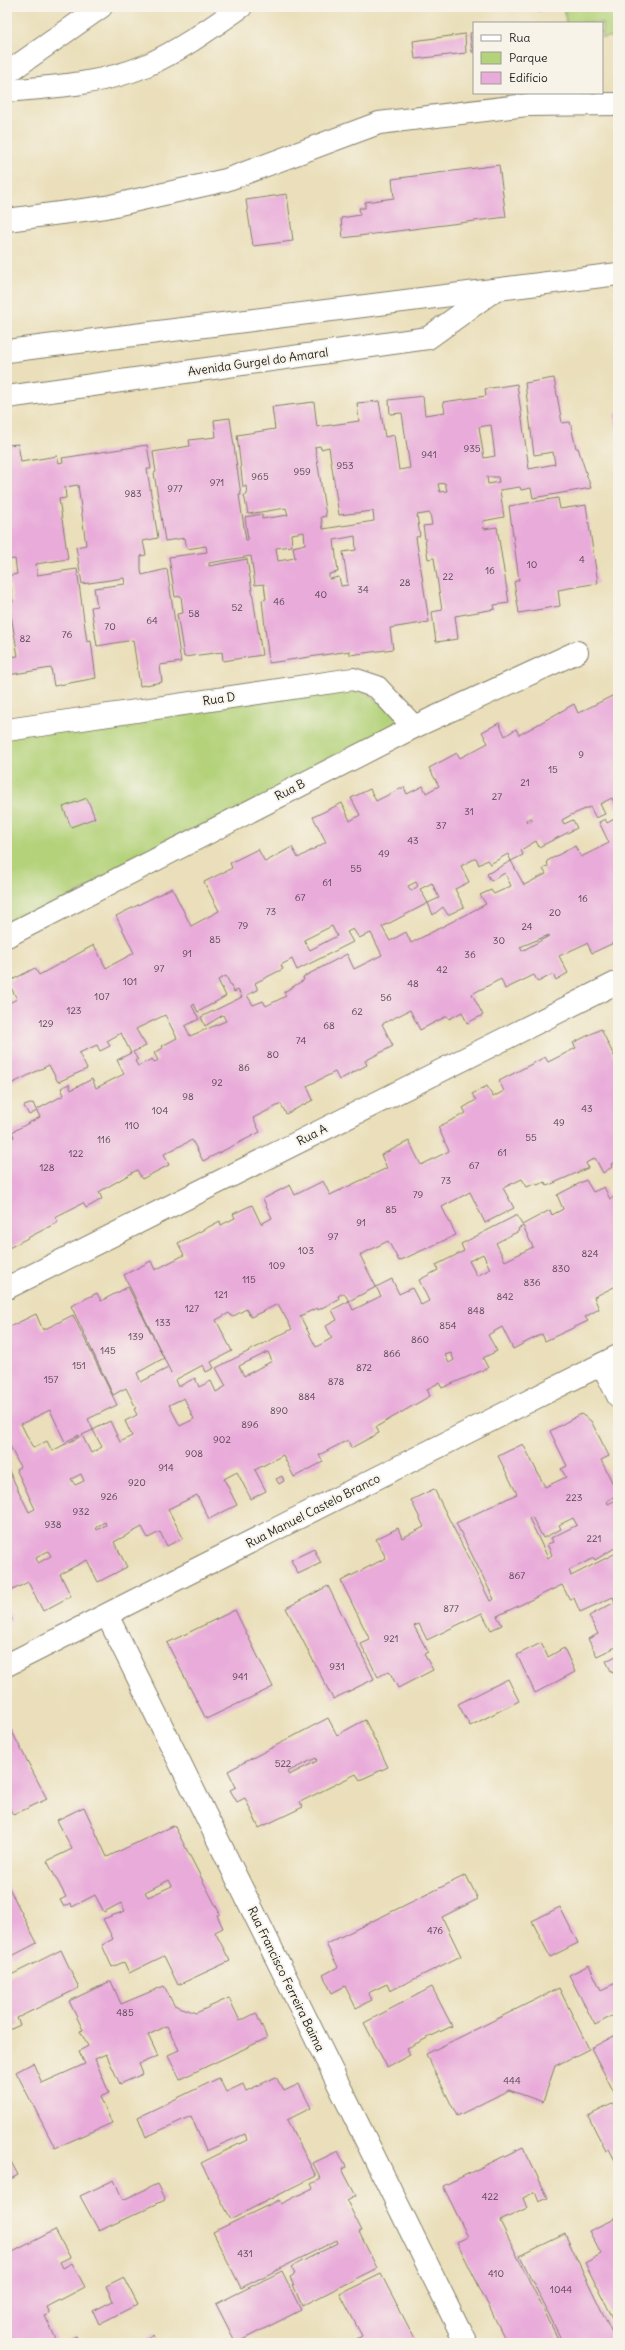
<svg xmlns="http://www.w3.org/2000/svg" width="625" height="2350" viewBox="0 0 625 2350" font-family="Delius,sans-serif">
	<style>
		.green { fill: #b3d279; stroke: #68774a }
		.building { fill: #e9acda; fill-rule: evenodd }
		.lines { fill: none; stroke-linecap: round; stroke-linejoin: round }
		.minor-casing { stroke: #837e6b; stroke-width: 24 }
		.minor { stroke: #fff; stroke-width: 22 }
		.labels { text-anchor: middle; stroke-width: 4; stroke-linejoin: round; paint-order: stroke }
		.number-label { font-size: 10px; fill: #4f404c }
		.street-label { font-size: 12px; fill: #1c1c1c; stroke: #f7f3e8 }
	</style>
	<rect width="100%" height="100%" fill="#f7f3e8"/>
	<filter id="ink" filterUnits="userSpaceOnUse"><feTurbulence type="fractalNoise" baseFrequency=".025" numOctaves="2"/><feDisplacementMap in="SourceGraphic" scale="8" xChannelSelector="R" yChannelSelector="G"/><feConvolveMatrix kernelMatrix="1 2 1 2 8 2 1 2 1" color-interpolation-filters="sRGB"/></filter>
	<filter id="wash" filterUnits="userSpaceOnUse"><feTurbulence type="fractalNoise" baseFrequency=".012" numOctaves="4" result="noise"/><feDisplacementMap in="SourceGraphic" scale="16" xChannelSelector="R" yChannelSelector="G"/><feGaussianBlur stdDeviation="0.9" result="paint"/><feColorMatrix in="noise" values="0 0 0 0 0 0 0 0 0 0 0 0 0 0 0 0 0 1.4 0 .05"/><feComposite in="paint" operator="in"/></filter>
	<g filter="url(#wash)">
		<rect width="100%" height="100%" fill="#eadfba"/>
		<g class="green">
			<path d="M564 7H618V36L602 38V23H566Z"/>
			<path d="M353 682 409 725 7 929V735Z"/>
		</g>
		<g id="blocks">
			<g class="building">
				<path d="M7 7H16L7 13Z"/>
				<path d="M537 7H547L548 10 538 12Z"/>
				<path d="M474 32V52H472L470 33Z"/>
				<path d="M465 34 466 53 415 59 413 41Z"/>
				<path d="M499 165 506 217 343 238 341 218 360 215 359 208H365V202L394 198 392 179Z"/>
				<path d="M287 194 293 241 253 246 246 200Z"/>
				<path d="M554 378 562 423 570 422 576 448H578L591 488 533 498 531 488 521 490 520 487 500 490 504 517 483 521 484 529 497 527 509 603 494 605 495 609 455 616 458 639 436 642 432 612 442 610 434 558 428 559 423 526 432 525 430 513 417 515 420 536 416 537 429 622 390 628 393 649 350 655V651L269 663 262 600 266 599 264 584 255 585 251 556 209 563V566L247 559 262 655 223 661 222 652 184 657 177 614 183 613 181 596 175 597 169 557 207 552 206 546 187 549 185 538 165 541 154 473 156 472 153 452 190 446 189 440 216 437 214 420 230 418 241 495H239L246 540H248L245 517 262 514V519L288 515 286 508 248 514 244 495H247L246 486 243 487 237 435 275 429 272 407 314 402 317 427 359 421 357 403 379 401 385 437 394 435 399 470 410 468 402 413 390 414 389 400 423 396 425 415 445 412 443 402 486 396 485 389 517 384 529 469 555 464 553 452 534 455 525 383ZM491 425 495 456 484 458 479 427ZM320 446 321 449 329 447 339 515 373 511 374 521 323 529 321 517 326 516 315 447ZM487 477H498L499 482 488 484ZM445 483 447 491 440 492 438 484ZM304 532 305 544 293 547 295 558 278 561 276 548 292 546 291 534ZM355 536 356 550 343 552 348 585 341 586 339 577 329 579V574L338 572 334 540Z"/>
				<path d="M618 413V430H617L614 414Z"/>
				<path d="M18 444 21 462 57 456 59 463 63 462 62 458 147 445 151 469H147L158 538 143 541 146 555 141 556V570L142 575 167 569 181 662 160 665 162 682 140 686 133 640 97 646 91 607 97 606 94 588 125 584 124 578 82 584 76 547 86 545 78 485 65 487 66 498 59 499 68 559 36 564 37 571V575L77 569 87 642 91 641 96 678 54 686 51 668 8 675 7 657 18 656 9 603 13 602 9 576 17 574 15 559 7 560V445Z"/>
				<path d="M558 498 560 509 586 505 598 583 558 590 560 606 519 613 514 582 519 580 509 506Z"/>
				<path d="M618 693V808H616L612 798 600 804 605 814 596 818 590 807 571 815 562 820 564 824 573 820 577 828 539 847 536 841 521 850 523 855 511 861 508 854 490 864 487 860 479 865 476 858 461 866 469 882 455 889 464 907 448 915 443 907 433 915 428 903 382 927 390 941 406 932 411 943 486 904 480 895 491 890 494 894 511 886 505 873 491 881 487 874 511 861 524 885 546 874 543 869 548 866 547 861 575 846 581 857 609 843 599 822 605 819 607 823 618 817V941L592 953 587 943 559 956 568 973 556 980 553 974 538 982 534 975 505 989 501 979 472 994 483 1015 467 1023 462 1012 449 1019 447 1016 420 1030 410 1010 382 1024 393 1046 365 1061 367 1065 339 1080 335 1072 307 1086 313 1100 286 1114 281 1104 253 1118 260 1132 203 1161 192 1140 164 1154 169 1165 142 1179 137 1170 99 1192 102 1199 86 1208 83 1203 55 1217 58 1222 7 1249V1140L14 1137 12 1132 40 1117 37 1111 29 1115 24 1106 33 1103 36 1110 64 1095 61 1088 69 1084 71 1090 92 1079 96 1088 124 1074 117 1060 131 1053 121 1033 107 1041 110 1046 100 1051 97 1045 79 1053 87 1069 58 1082 49 1065 7 1086V1004L17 999 8 982 35 968 39 975 94 945 106 968 134 953 116 916 172 888 191 926 219 911 204 882 232 868 230 863 258 849 265 862 292 847 298 858 326 842 313 817 342 803 350 821 360 815 351 798 370 789 376 801 404 787 407 794 423 786 426 793 439 786 429 768 457 753 460 758 488 743 482 732 499 723 505 736 516 729 519 735 574 704 578 713ZM531 818 533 820 527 823 526 820ZM416 882 418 886 411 891 408 886ZM432 883 439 898 428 903 420 889ZM332 926 337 936 310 950 304 940ZM353 929 359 938 371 933 382 955 354 969 347 954 303 977 304 980 284 992 286 996 266 1006 263 1001 253 1005 247 995 258 990 255 983 283 969 281 965 292 959 297 970 353 942 347 932ZM549 935V936L522 951 520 947ZM226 976 234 992 238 990 242 997 201 1017 205 1026 223 1015 226 1021 190 1036 185 1026 199 1019 192 1006 194 1004 198 1012 226 996 218 980ZM165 1015 177 1038 162 1046 163 1048 154 1053 158 1060 154 1063 152 1059 138 1066 135 1061 138 1060 133 1052 146 1046 136 1029Z"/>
				<path d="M87 798 95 818 71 827 63 807Z"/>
				<path d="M601 1029 614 1056 618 1054V1122L613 1125 615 1129 618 1127V1161L611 1164 612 1167 603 1173 595 1158 586 1163 588 1168 547 1186 545 1182 537 1185 536 1183 527 1187 522 1179 503 1188 514 1208 485 1223 470 1192 442 1207 456 1235 399 1261 388 1241 360 1255 376 1287 349 1301 353 1310 381 1296 376 1287 392 1279 399 1294 412 1288 421 1305 429 1301 419 1280 438 1270 436 1265 464 1251 461 1244 517 1215 522 1225 550 1210 552 1215 563 1209 557 1195 586 1180 593 1192 604 1187 610 1199 618 1195V1285L594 1297 599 1309 585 1317 588 1321 545 1341 542 1334 513 1349 502 1327 488 1335 497 1351 483 1358 488 1368 442 1388 439 1383 427 1389 430 1396 376 1427 379 1433 351 1448 348 1440 319 1455 323 1462 294 1477 283 1455 255 1470 266 1491 251 1499 237 1472 224 1479 237 1505 209 1519 197 1495 168 1509 183 1538 167 1546 160 1532 148 1538 142 1527 114 1542 127 1567 98 1582 87 1560 60 1574 71 1596 43 1611 28 1582 7 1593V1467L29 1512 35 1509 16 1469 20 1467 10 1446 7 1447V1328L36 1314 43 1330 73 1315 117 1405 88 1419 93 1430 82 1435 91 1453 102 1447 93 1430 110 1421 120 1442 132 1436 125 1421 137 1415 134 1409 136 1408 126 1388 113 1395 71 1306 97 1293 101 1301 128 1287 164 1358 137 1373 141 1382 168 1368 171 1373 124 1275 151 1261 155 1270 184 1255 178 1243 220 1221 221 1225 235 1218 233 1214 252 1205 261 1224 272 1218 263 1199 290 1185 295 1195 323 1181 330 1195 387 1168 381 1155 409 1141 421 1165 449 1151 438 1127 466 1113 463 1108 476 1100 472 1094 487 1086 493 1097 504 1091 499 1081 545 1057 548 1062 576 1048 573 1043ZM523 1226 533 1247 505 1261 496 1243 519 1231 518 1229ZM483 1254 490 1269 477 1276 469 1261ZM344 1293 349 1301 332 1310 337 1320 326 1326 332 1338 316 1347 300 1316 317 1308 318 1310 339 1299 338 1296ZM278 1304 292 1329 216 1368 226 1386 216 1392 211 1381 199 1387 195 1378 178 1387 175 1380 203 1365 206 1372 214 1368 211 1362 232 1351 216 1320 229 1313 232 1317 246 1309 251 1317ZM268 1352 272 1361 244 1376 239 1366ZM451 1353 454 1360 449 1363 445 1355ZM184 1398 194 1419 180 1426 169 1405ZM50 1410 65 1442 79 1435V1437L52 1451 47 1441 33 1448 21 1424ZM81 1474 84 1481 75 1485 71 1479ZM105 1522 106 1525 97 1530 96 1527ZM48 1551 51 1556 38 1563 36 1558Z"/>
				<path d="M581 1414 591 1421 609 1456 601 1460 618 1494 607 1501 608 1504 618 1499V1546L595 1560 594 1558 569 1570 571 1576 618 1552V1646L597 1656 588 1639 598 1634 589 1616 615 1602 613 1597 580 1612 574 1598 570 1600 562 1585 497 1616 502 1625 491 1630 482 1613 427 1640 419 1624 414 1626 428 1652 424 1654 433 1670 398 1688 389 1671 378 1677 361 1644 370 1640 341 1581 386 1558 376 1539 398 1528 402 1538 424 1527 411 1500 434 1489 490 1601 494 1599 456 1523 517 1494 498 1456 523 1444 545 1487 566 1477 561 1469 567 1466 550 1431ZM532 1517 543 1538 561 1529 559 1525 573 1518 577 1525 551 1538 553 1542 547 1544 552 1555 548 1558 529 1518Z"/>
				<path d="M282 1476 284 1481 279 1484 276 1479Z"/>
				<path d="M314 1549 321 1563 298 1574 291 1560Z"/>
				<path d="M328 1586 374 1679 333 1699 286 1608Z"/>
				<path d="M7 1610 12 1620 7 1622Z"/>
				<path d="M235 1610 273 1687 206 1719 167 1643Z"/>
				<path d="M541 1643 548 1657 564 1648 575 1672 535 1693 517 1655Z"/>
				<path d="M618 1655V1673L617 1671 612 1673 606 1661Z"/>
				<path d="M508 1679 519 1701 470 1726 458 1704Z"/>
				<path d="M328 1718 337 1735 365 1720 388 1767 360 1780 356 1774 300 1802 303 1807 259 1828 245 1798 237 1802 230 1790 236 1787 228 1771ZM316 1758 317 1761 289 1775 287 1772Z"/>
				<path d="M7 1722 47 1799 13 1815 7 1803Z"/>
				<path d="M84 1807 107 1857 174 1825 220 1914 217 1915 223 1928 215 1932 230 1961 178 1985 164 1956 129 1973 124 1962 112 1967 102 1945 113 1939 103 1919 125 1911 121 1903 104 1912 95 1895 72 1907 71 1903 64 1907 60 1900 66 1897 47 1861 72 1849 57 1820ZM169 1880 172 1886 148 1897 145 1892Z"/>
				<path d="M466 1875 478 1899 442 1917 461 1956 390 1991 387 1984 368 1993 372 2000 356 2008 345 1986 332 1993 323 1975 338 1967 326 1944Z"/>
				<path d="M7 1884 37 1943 12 1956 7 1945Z"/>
				<path d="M560 1907 578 1943 550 1957 532 1921Z"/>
				<path d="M61 1950 79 1988 17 2018 20 2025 7 2031V1977Z"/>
				<path d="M589 1965 601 1990 618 1982V2022L614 2015 595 2025 569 1975Z"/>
				<path d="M111 1981 121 2004 164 1986 174 2005 196 2013 229 1998 240 2021 256 2013 267 2038 180 2079 168 2055 179 2050 167 2026 148 2035 158 2056 139 2064 143 2074 120 2084 106 2054 95 2059 109 2093 100 2097 112 2123 55 2148 16 2072 33 2063 42 2083 85 2064 79 2051 88 2046 80 2031 83 2030 69 2001Z"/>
				<path d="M432 1987 452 2026 407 2048 410 2055 387 2067 364 2023Z"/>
				<path d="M559 1988 589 2049 555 2066 543 2102 509 2090 457 2116 426 2054Z"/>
				<path d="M618 2034V2100L591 2048Z"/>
				<path d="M276 2077 284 2091 299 2084 311 2108 287 2120 316 2176 231 2219 201 2163 247 2140 245 2134 206 2151 191 2116 146 2137 138 2117 219 2078 226 2092 243 2084 246 2091Z"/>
				<path d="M618 2101V2166L609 2149 606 2151 588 2116Z"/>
				<path d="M523 2147 548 2198 539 2202 535 2192 523 2198 527 2208 500 2221 560 2343H507L457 2242 468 2237 443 2186Z"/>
				<path d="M338 2151 346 2167 342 2169 356 2196 347 2201 362 2231 359 2232 377 2268 302 2306 290 2277 295 2274 291 2267 338 2243 337 2240 241 2288 213 2232 279 2200 281 2204 313 2188 311 2184 321 2179 313 2163Z"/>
				<path d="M7 2154 18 2175 7 2181Z"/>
				<path d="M114 2180 123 2200 157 2184 165 2200 99 2231 80 2196Z"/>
				<path d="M618 2217V2328L585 2263 601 2254 589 2231Z"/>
				<path d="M55 2230 70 2257 60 2262 63 2268 72 2263 85 2287 47 2307 50 2314 45 2316 58 2343H7V2255Z"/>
				<path d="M565 2234 617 2343H563L520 2256Z"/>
				<path d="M282 2271 301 2310 236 2343 216 2304Z"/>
				<path d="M381 2274 417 2343H349L362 2336 340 2294Z"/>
				<path d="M124 2277 138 2304 99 2324 93 2311 113 2301 106 2286Z"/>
				<path d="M153 2335 157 2343H138Z"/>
				<path d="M76 2336 80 2343H62Z"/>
			</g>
		</g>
	</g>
	<g filter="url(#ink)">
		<use href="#blocks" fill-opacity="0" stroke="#837e6b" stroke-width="1"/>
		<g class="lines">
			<g class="minor-casing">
				<g id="minor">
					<path d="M7 73 101 7"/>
					<path d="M7 91C53 87 102 84 145 66 179 51 211 28 241 7"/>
					<path d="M7 220 106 207 226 180 379 123 527 105 618 104"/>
					<path d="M7 351 618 274"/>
					<path d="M7 397 428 338 493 291"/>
					<path d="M7 730 353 679 377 687 414 727"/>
					<path d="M7 936 414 727 577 652"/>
					<path d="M7 1288 618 982"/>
					<path d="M602 1364 618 1396"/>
					<path d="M107 1615 466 2343"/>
					<path d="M7 1665 618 1356"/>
				</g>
			</g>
			<use href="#minor" class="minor"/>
		</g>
	</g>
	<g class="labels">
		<g class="number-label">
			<text x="472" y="452">935</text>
			<text x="429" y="458">941</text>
			<text x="345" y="469">953</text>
			<text x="302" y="475">959</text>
			<text x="260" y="480">965</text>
			<text x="217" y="486">971</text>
			<text x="175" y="492">977</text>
			<text x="133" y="497">983</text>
			<text x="582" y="563">4</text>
			<text x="532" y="568">10</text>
			<text x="490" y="574">16</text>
			<text x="448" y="580">22</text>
			<text x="405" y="586">28</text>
			<text x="363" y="593">34</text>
			<text x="321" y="598">40</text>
			<text x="279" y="605">46</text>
			<text x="237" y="611">52</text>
			<text x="194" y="617">58</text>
			<text x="152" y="624">64</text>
			<text x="110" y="630">70</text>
			<text x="67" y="638">76</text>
			<text x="25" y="642">82</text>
			<text x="581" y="758">9</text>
			<text x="553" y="773">15</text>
			<text x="525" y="786">21</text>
			<text x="497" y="800">27</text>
			<text x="469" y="815">31</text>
			<text x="441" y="829">37</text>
			<text x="413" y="844">43</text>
			<text x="384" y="857">49</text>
			<text x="356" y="872">55</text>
			<text x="327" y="886">61</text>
			<text x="300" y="901">67</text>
			<text x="583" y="902">16</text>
			<text x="271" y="915">73</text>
			<text x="555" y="916">20</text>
			<text x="243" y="929">79</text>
			<text x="527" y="930">24</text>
			<text x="215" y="943">85</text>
			<text x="499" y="944">30</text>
			<text x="187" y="957">91</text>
			<text x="470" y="958">36</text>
			<text x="159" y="972">97</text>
			<text x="442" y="973">42</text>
			<text x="130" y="985">101</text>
			<text x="413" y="987">48</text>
			<text x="102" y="1000">107</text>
			<text x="386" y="1001">56</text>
			<text x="74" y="1014">123</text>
			<text x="357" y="1015">62</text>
			<text x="46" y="1027">129</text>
			<text x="329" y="1029">68</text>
			<text x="301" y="1044">74</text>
			<text x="273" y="1058">80</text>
			<text x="244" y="1071">86</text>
			<text x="217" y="1086">92</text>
			<text x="188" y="1100">98</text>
			<text x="587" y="1112">43</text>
			<text x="160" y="1114">104</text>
			<text x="559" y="1126">49</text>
			<text x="132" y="1129">110</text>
			<text x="531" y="1141">55</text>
			<text x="104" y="1143">116</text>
			<text x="502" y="1156">61</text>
			<text x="76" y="1157">122</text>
			<text x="474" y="1169">67</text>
			<text x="47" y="1171">128</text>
			<text x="446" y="1184">73</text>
			<text x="418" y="1198">79</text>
			<text x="391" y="1213">85</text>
			<text x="361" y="1226">91</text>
			<text x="333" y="1240">97</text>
			<text x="306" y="1254">103</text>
			<text x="590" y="1257">824</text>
			<text x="277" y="1269">109</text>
			<text x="561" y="1272">830</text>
			<text x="249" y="1283">115</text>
			<text x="532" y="1286">836</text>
			<text x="221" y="1298">121</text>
			<text x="505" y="1300">842</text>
			<text x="192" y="1312">127</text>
			<text x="476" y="1314">848</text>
			<text x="163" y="1326">133</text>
			<text x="448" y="1329">854</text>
			<text x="136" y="1340">139</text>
			<text x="420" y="1343">860</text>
			<text x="108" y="1354">145</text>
			<text x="392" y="1357">866</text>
			<text x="79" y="1369">151</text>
			<text x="364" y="1371">872</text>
			<text x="51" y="1383">157</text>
			<text x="336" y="1385">878</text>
			<text x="307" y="1400">884</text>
			<text x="279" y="1414">890</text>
			<text x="250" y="1428">896</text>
			<text x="222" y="1443">902</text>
			<text x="194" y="1457">908</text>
			<text x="166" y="1471">914</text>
			<text x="137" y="1486">920</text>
			<text x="109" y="1500">926</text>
			<text x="574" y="1501">223</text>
			<text x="81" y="1515">932</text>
			<text x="53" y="1528">938</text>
			<text x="594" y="1542">221</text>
			<text x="517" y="1579">867</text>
			<text x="451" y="1612">877</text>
			<text x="391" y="1642">921</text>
			<text x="337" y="1670">931</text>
			<text x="240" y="1680">941</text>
			<text x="283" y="1767">522</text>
			<text x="435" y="1934">476</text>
			<text x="125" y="2016">485</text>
			<text x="512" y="2084">444</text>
			<text x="490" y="2200">422</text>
			<text x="245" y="2257">431</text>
			<text x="496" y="2277">410</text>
			<text x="561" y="2293">1044</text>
		</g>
		<g class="street-label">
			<text transform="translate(258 362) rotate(-8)" y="4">Avenida Gurgel do Amaral</text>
			<text transform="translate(219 699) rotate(-8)" y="4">Rua D</text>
			<text transform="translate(290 790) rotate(-27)" y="4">Rua B</text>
			<text transform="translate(312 1135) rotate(-27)" y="4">Rua A</text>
			<text transform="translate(313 1511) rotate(-27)" y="4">Rua Manuel Castelo Branco</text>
			<text transform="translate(286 1979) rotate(64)" y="4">Rua Francisco Ferreira Baima</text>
		</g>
	</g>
	<rect width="625" height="2350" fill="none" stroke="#f7f3e8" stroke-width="24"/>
	<rect x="473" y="22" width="130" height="72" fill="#f7f3e8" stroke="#9f9d96"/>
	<rect x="481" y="35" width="20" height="6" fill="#ffffff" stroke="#9f9d96"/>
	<text x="509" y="42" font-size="12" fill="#1c1c1c">Rua</text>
	<rect x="481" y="52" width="20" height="12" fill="#b3d279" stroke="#9f9d96"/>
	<text x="509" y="62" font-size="12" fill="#1c1c1c">Parque</text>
	<rect x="481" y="72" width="20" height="12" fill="#e9acda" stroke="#9f9d96"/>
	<text x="509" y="82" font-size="12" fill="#1c1c1c">Edifício</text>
</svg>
